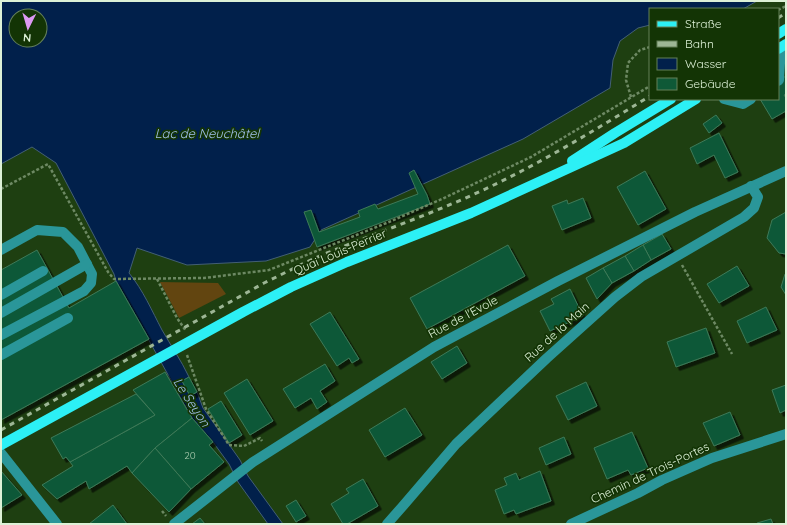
<svg xmlns="http://www.w3.org/2000/svg" width="787" height="525" viewBox="0 0 787 525" font-family="Quicksand,sans-serif">
	<style>
		.green { fill: #624510 }
		.water { fill: #01204b; stroke: #435f75; fill-rule: evenodd }
		.building { fill: #0f5937; stroke: #3d7958; filter: url(#shadow) }
		.lines { fill: none; stroke-linecap: round; stroke-linejoin: round }
		.path { stroke: #6d8963; stroke-width: 2.5; stroke-dasharray: 3 2; stroke-linecap: butt }
		.minor { stroke: #2a9699; stroke-width: 10 }
		.major { stroke: #2cf0f5; stroke-width: 10 }
		.rail { stroke: #9db695; stroke-width: 3; stroke-dasharray: 5 5; stroke-linecap: butt }
		.labels { text-anchor: middle; stroke-width: 3.5; stroke-linejoin: round; paint-order: stroke }
		.number-label { font-size: 10px; fill: #aacbaf }
		.street-label { font-size: 12px; fill: #ddf1d7; stroke: #133405 }
		.water-label { font-size: 13px; font-style: italic; fill: #a2c0ec; stroke: #133405 }
	</style>
	<defs>
		<filter id="shadow"><feDropShadow dx="3.5" dy="3.5" stdDeviation="0" flood-color="#0009"/></filter>
	</defs>
	<rect width="100%" height="100%" fill="#1e3f11"/>
	<path class="green" d="M160 282 218 283 226 294 179 318Z"/>
	<path class="water" d="M1 1H757L743 9H650V25L638 28 620 41 613 60 610 88 523 139 321 230 310 247 266 261 187 265 137 248 129 273C143 290 152 311 162 330 171 346 181 360 189 377L182 381 190 395 197 392 203 408 240 460 248 476 283 524H268L238 482 229 464 213 442 192 418 116 281 114 274 56 163 32 147 1 164ZM16 16H40V40H16Z"/>
	<g class="building">
		<path d="M786 76V94L784 95 786 98V111L772 119 760 99H778V81Z"/>
		<path d="M716 115 722 123 709 133 703 124Z"/>
		<path d="M719 133 738 172 725 178 714 155 697 164 690 148Z"/>
		<path d="M414 170 427 195 430 204 317 247 304 212 311 210 319 232 360 217 358 211 375 204 378 209 418 194 409 173Z"/>
		<path d="M645 171 666 209 638 225 617 187Z"/>
		<path d="M583 198 591 218 562 230 552 206 567 200 568 204Z"/>
		<path d="M786 212V254L779 253 767 238 772 220Z"/>
		<path d="M662 234 671 249 651 260 643 245Z"/>
		<path d="M508 245 525 276 427 329 410 298Z"/>
		<path d="M643 245 651 260 634 271 625 256Z"/>
		<path d="M37 250 69 308 116 281 149 339 1 420V270Z"/>
		<path d="M625 256 634 271 612 283 603 268Z"/>
		<path d="M737 266 749 286 719 303 707 284Z"/>
		<path d="M603 268 612 283 597 299 586 278Z"/>
		<path d="M785 274H786V295L781 287Z"/>
		<path d="M570 289 583 316 550 331 540 311 554 304 551 299Z"/>
		<path d="M766 307 777 330 747 343 737 321Z"/>
		<path d="M330 312 359 359 352 363 349 358 337 366 310 324Z"/>
		<path d="M706 328 715 353 676 367 667 342Z"/>
		<path d="M457 346 467 363 442 379 431 362Z"/>
		<path d="M325 364 335 381 320 391 327 402 317 409 311 398 295 408 283 389Z"/>
		<path d="M165 372 192 418 155 448 132 473 127 466 89 489 86 481 57 499 42 485 73 466 70 462 155 415 133 390Z"/>
		<path d="M189 377 197 392 190 396 182 381Z"/>
		<path d="M247 379 273 421 250 435 224 393Z"/>
		<path d="M586 382 597 406 568 420 556 396Z"/>
		<path d="M786 385V410L780 413 772 390Z"/>
		<path d="M136 394 155 415 70 462 66 457 63 459 51 438Z"/>
		<path d="M221 401 242 435 229 443 208 409Z"/>
		<path d="M405 408 422 435 385 457 369 430Z"/>
		<path d="M730 412 740 435 714 446 703 423Z"/>
		<path d="M192 418 213 442 209 445 224 462 191 489 155 448Z"/>
		<path d="M632 432 648 468 631 475 628 470 607 479 594 448Z"/>
		<path d="M564 437 571 454 546 465 539 448Z"/>
		<path d="M155 448 191 489 169 512 132 473Z"/>
		<path d="M1 471 22 495 1 508Z"/>
		<path d="M540 471 551 501 516 514 514 510 504 514 495 490 507 485 504 478 516 473 519 480Z"/>
		<path d="M363 479 378 506 347 524H343L331 504 349 493 346 489Z"/>
		<path d="M296 500 306 516 296 522 286 506Z"/>
		<path d="M113 505 127 524H89Z"/>
		<path d="M200 518 205 524H192Z"/>
		<path d="M771 519 773 524H758L757 523Z"/>
	</g>
	<g class="lines">
		<g class="path">
			<path d="M778 10 786 6"/>
			<path d="M631 97 626 80 628 63 640 50 650 47"/>
			<path d="M1 189 48 164 108 272 114 279 204 278 269 270 389 222 442 199 531 157 650 86"/>
			<path d="M682 265 732 354"/>
			<path d="M157 279 177 318 186 331"/>
			<path d="M187 355 206 409 229 445 244 446 260 438 262 441"/>
			<path d="M162 511 166 516"/>
		</g>
		<g class="minor">
			<path d="M778 81 779 80 781 47"/>
			<path d="M724 99 743 104 751 99"/>
			<path d="M1 250 37 230 63 232 78 247 92 274 91 283 84 291 1 335"/>
			<path d="M1 295 43 271"/>
			<path d="M1 313 87 264"/>
			<path d="M1 355 68 318"/>
			<path d="M1 453 57 524"/>
			<path d="M174 524 253 462 434 347 558 281 695 212 786 171"/>
			<path d="M387 524 402 507 456 444 547 358 615 297 641 277 744 217 754 208 758 197 751 186"/>
			<path d="M571 524 638 493 662 480 712 458 786 434"/>
		</g>
		<g class="major">
			<path d="M778 34 786 29"/>
			<path d="M778 49 786 44"/>
			<path d="M572 161 615 133 671 99"/>
			<path d="M1 445 243 312 291 287 347 262 471 213 624 143 696 99"/>
		</g>
		<g class="rail">
			<path d="M778 18 786 13"/>
			<path d="M1 430 264 283C285 273 305 262 327 253 374 234 423 217 470 196 533 168 592 132 650 96"/>
		</g>
	</g>
	<g class="labels">
		<g class="number-label">
			<text x="190" y="459">20</text>
		</g>
		<g class="street-label">
			<text transform="translate(340 252) rotate(-23)" y="4">Quai Louis-Perrier</text>
			<text transform="translate(463 317) rotate(-28)" y="4">Rue de l'Evole</text>
			<text transform="translate(557 332) rotate(-42)" y="4">Rue de la Main</text>
			<text transform="translate(650 473) rotate(-25)" y="4">Chemin de Trois-Portes</text>
		</g>
		<g class="water-label">
			<text x="207" y="138">Lac de Neuchâtel</text>
			<text transform="translate(192 402) rotate(57)" y="5">Le Seyon</text>
		</g>
	</g>
	<rect width="787" height="525" fill="none" stroke="#ddf1d7" stroke-width="4"/>
	<rect x="649" y="8" width="130" height="92" fill="#133405" stroke="#648059"/>
	<rect x="657" y="21" width="20" height="6" fill="#2cf0f5" stroke="#648059"/>
	<text x="685" y="28" font-size="12" fill="#ddf1d7">Straße</text>
	<rect x="657" y="41" width="20" height="6" fill="#9db695" stroke="#648059"/>
	<text x="685" y="48" font-size="12" fill="#ddf1d7">Bahn</text>
	<rect x="657" y="58" width="20" height="12" fill="#01204b" stroke="#648059"/>
	<text x="685" y="68" font-size="12" fill="#ddf1d7">Wasser</text>
	<rect x="657" y="78" width="20" height="12" fill="#0f5937" stroke="#648059"/>
	<text x="685" y="88" font-size="12" fill="#ddf1d7">Gebäude</text>
	<g transform="translate(28 28) rotate(185)"><circle r="19" fill="#133405" stroke="#648059"/>
	<path d="M0-3L7 15L0 10L-7 15Z" fill="#dd99f3"/>
	<text y="-6" font-size="11" font-weight="bold" text-anchor="middle" fill="#ddf1d7">N</text>
	</g>
</svg>
